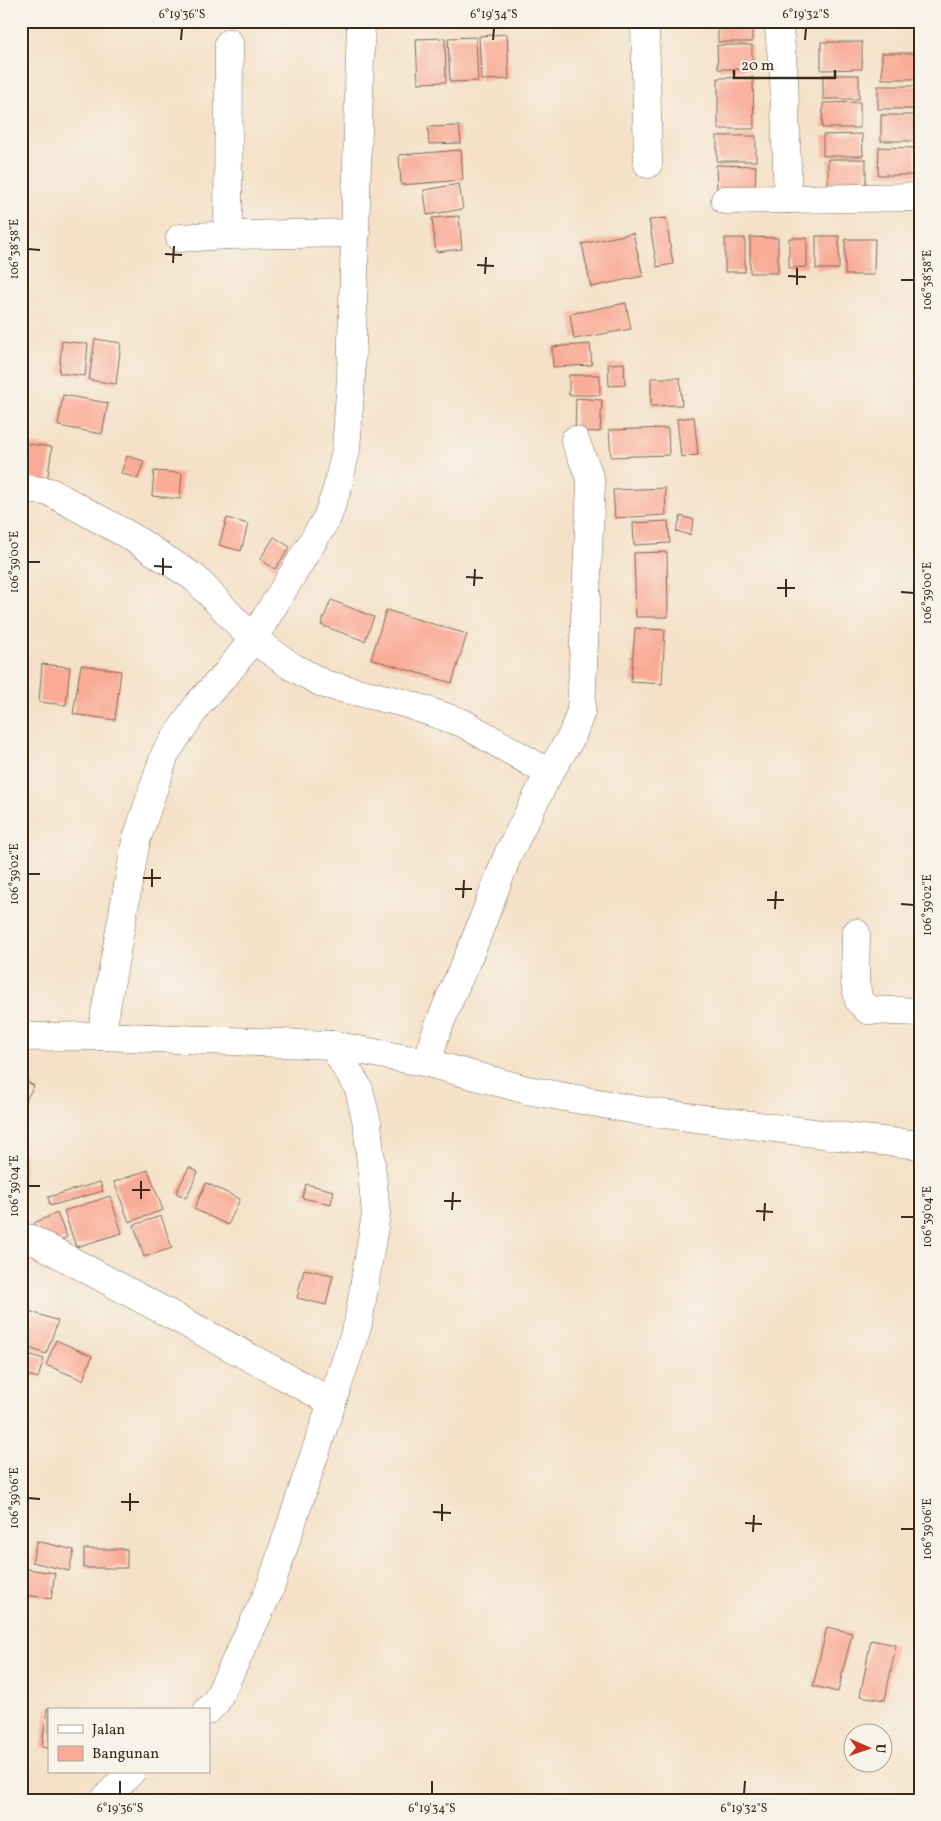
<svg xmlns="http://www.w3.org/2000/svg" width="941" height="1821" viewBox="0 0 941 1821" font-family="Vollkorn,serif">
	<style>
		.building { fill: #f9ab97 }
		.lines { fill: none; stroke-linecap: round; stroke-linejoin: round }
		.minor-casing { stroke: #7c6a5a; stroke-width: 29 }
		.minor { stroke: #fff; stroke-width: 28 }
		.ticks { fill: none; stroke: #3b2a1e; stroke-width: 2 }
		.neatline { fill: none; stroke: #3b2a1e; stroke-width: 2 }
		.ticks-label { font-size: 12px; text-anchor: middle; fill: #3b2a1e }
	</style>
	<rect width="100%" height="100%" fill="#f7f3e8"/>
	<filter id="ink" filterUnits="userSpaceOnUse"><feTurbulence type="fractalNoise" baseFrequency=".02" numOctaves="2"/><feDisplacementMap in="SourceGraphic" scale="10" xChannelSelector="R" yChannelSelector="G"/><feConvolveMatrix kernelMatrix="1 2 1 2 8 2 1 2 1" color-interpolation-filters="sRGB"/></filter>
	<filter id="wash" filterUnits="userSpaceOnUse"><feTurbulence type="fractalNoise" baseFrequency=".0096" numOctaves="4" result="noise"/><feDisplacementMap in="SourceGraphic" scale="20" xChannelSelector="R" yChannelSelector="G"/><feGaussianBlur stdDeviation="1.12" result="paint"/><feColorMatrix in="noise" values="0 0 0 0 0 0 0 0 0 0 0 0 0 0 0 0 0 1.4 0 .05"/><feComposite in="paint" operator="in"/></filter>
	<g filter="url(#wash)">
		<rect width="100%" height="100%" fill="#f4e1c8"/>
		<g id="blocks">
			<g class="building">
				<rect x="718" y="21" width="34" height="21"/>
				<path d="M507 34 509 79 481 80 479 36Z"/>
				<path d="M476 37 478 81 450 82 448 38Z"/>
				<path d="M445 38 446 82 418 83 416 39Z"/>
				<path d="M821 42H862V69L821 70Z"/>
				<path d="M717 45H752V69H718Z"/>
				<rect x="882" y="53" width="35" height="26"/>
				<rect x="823" y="75" width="36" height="24"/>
				<path d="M753 77 754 129H718V78Z"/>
				<path d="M878 86H919L918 109H878Z"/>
				<path d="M860 102V128H822L823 103Z"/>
				<rect x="881" y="115" width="34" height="26"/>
				<path d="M459 126 461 143 429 144 428 127Z"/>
				<path d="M862 134 863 156H823V135Z"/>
				<rect x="717" y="136" width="39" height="25"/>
				<path d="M879 147 915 148 916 175H878Z"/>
				<path d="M461 150 463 180 401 185 399 155Z"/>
				<rect x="828" y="159" width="38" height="28"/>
				<path d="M716 165 756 166 755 190H717Z"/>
				<path d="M459 184 463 209 427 215 424 190Z"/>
				<path d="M459 216 462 249 436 252 432 218Z"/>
				<path d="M666 218 673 264 657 267 649 220Z"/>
				<path d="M633 233 643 276 591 287 582 244Z"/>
				<rect x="816" y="236" width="23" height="33"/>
				<path d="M750 237 778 238V273H750Z"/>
				<rect x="725" y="238" width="20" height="34"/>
				<path d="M789 238H807V267L789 268Z"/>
				<path d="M845 239H875L874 275H845Z"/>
				<path d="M626 303 631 329 574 339 570 314Z"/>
				<path d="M95 339 121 343 116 384 89 380Z"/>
				<path d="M62 341 88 344 85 376 59 373Z"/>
				<path d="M590 344 592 365 553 367 552 347Z"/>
				<path d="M624 363 625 385 609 386 608 364Z"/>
				<rect x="569" y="375" width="31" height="20"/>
				<path d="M651 378H680L682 405 651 406Z"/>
				<path d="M63 395 108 403 102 434 58 426Z"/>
				<path d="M576 398 602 400 600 432 575 431Z"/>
				<path d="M694 417 698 455 681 457 677 419Z"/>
				<path d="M668 428 669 455 611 457 609 430Z"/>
				<path d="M21 443 52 447 47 482 21 478Z"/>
				<path d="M127 456 144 461 138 479 121 473Z"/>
				<path d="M154 471 182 473 180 499 152 496Z"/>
				<path d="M665 488 666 515 615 518 613 490Z"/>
				<path d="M21 505H25L22 522H21Z"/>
				<path d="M681 516 694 520 690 535 676 531Z"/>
				<path d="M227 518 248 524 241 551 219 545Z"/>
				<path d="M668 521 670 543 634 545 633 523Z"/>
				<path d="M274 537 290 547 275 569 260 559Z"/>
				<path d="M667 552 668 617H636L634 553Z"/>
				<path d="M331 600 374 617 365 641 321 625Z"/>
				<path d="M386 610 467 634 452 683 371 659Z"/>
				<path d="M635 628 665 630 662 684 631 682Z"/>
				<path d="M42 664 70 667 66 705 39 702Z"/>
				<path d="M81 665 121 671 115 720 73 714Z"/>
				<path d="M21 1078 34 1086 21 1108Z"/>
				<path d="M21 1153 26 1154 23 1186H21Z"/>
				<path d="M189 1167 198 1172 186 1198 176 1193Z"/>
				<path d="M148 1170 163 1210 129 1222 114 1182Z"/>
				<path d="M100 1182 103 1191 50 1206 48 1197Z"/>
				<path d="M206 1183 240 1199 228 1225 194 1209Z"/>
				<path d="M306 1184 334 1191 331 1204 302 1198Z"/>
				<path d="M110 1196 122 1233 76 1247 64 1211Z"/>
				<path d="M57 1213 67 1237 45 1248 34 1223Z"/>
				<path d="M161 1216 172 1248 144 1257 134 1225Z"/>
				<path d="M304 1269 333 1275 326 1305 297 1298Z"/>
				<path d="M23 1309 58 1321 46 1354 21 1345V1315Z"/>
				<path d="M56 1340 92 1356 83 1380 46 1365Z"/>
				<path d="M21 1352 44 1359 38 1378 21 1373Z"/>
				<path d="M37 1541 74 1550 69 1571 32 1562Z"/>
				<rect x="84" y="1549" width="43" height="19"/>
				<path d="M21 1568 55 1573 51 1599 21 1594Z"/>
				<path d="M827 1627 852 1633 838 1692 813 1686Z"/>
				<path d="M871 1640 896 1645 885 1700 860 1696Z"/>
				<path d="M47 1708H49V1748L42 1747Z"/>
			</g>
		</g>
	</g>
	<g filter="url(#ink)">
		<use href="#blocks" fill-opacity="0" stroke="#7c6a5a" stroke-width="1"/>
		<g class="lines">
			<g class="minor-casing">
				<g id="minor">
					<path d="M645 21 648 164"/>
					<path d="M782 21 779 30 784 77 788 199"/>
					<path d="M229 43 228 235 356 233"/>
					<path d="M725 200 920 197"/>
					<path d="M180 238 228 235"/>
					<path d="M21 488 50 492 130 536 195 578 253 639 291 666 324 684 404 703 463 723 549 773"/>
					<path d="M856 933 855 982 859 1001 868 1010 920 1012"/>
					<path d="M101 1036 136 841 165 754 199 703 227 673 253 639 327 518 337 489 346 450 351 378 361 21"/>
					<path d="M21 1037 101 1036 332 1045 428 1063 527 1090 641 1111 853 1138 920 1145"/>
					<path d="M428 1063 434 1038 452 993 473 946 509 852 549 773 572 736 581 711 591 484C588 468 580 455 575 440"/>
					<path d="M21 1237 31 1239 332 1402"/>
					<path d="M208 1710 216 1702 269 1591 358 1324 376 1214 367 1123 359 1089 332 1045"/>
					<path d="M104 1800 131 1772"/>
				</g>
			</g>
			<use href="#minor" class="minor"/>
		</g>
	</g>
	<path class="ticks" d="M181 40 182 28M493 40 494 28M805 40 806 28M28 249 40 250M165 254 182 255M173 263 174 246M477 265 494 266M485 274 486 257M788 276 806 277M901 280H914M797 285V268M28 562H40M154 566 172 567M163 575V558M466 577 483 578M474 586 475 569M777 588H795M901 592 914 593M786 597V579M28 874H40M143 878H161M152 887V869M455 889H472M463 898 464 880M767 900H784M901 904 914 905M775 909 776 891M28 1186H40M132 1190H150M141 1199V1181M444 1201H461M452 1210 453 1192M756 1211 773 1212M901 1217H914M764 1221 765 1203M28 1498 40 1499M121 1502H139M130 1511V1493M433 1512 451 1513M442 1521V1504M745 1523 762 1524M901 1529H914M753 1532 754 1515M120 1794V1781M432 1794V1781M744 1794 745 1781"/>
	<rect width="941" height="1821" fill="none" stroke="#f7f3e8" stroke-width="55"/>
	<rect x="48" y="1708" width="162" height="65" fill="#f7f3e8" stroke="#aca397"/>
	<rect x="58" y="1725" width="25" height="8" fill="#ffffff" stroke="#aca397"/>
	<text x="92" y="1734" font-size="15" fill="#3b2a1e">Jalan</text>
	<rect x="58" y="1746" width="25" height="15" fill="#f9ab97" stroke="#aca397"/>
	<text x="92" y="1758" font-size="15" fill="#3b2a1e">Bangunan</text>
	<g transform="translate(868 1748) rotate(92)"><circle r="24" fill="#f7f3e8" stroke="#aca397"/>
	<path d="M0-4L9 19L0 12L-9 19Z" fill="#c8321e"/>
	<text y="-8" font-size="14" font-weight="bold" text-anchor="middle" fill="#3b2a1e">U</text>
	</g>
	<path d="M734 70v8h101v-8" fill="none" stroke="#3b2a1e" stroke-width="2.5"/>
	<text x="741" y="70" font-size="15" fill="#3b2a1e" stroke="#f7f3e8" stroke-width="4" paint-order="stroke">20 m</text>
	<rect x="28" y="28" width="886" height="1766" class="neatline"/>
	<g class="ticks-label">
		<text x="182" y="18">6°19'36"S</text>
		<text x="494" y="18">6°19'34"S</text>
		<text x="806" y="18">6°19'32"S</text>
		<text transform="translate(14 249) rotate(-90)" y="4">106°38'58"E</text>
		<text transform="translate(927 280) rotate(-90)" y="4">106°38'58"E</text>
		<text transform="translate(14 562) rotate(-90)" y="4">106°39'00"E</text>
		<text transform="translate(927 593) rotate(-90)" y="4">106°39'00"E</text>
		<text transform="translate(14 874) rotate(-90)" y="4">106°39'02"E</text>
		<text transform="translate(927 905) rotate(-90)" y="4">106°39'02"E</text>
		<text transform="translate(14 1186) rotate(-90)" y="4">106°39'04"E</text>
		<text transform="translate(927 1217) rotate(-90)" y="4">106°39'04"E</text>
		<text transform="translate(14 1498) rotate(-90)" y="4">106°39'06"E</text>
		<text transform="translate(927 1529) rotate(-90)" y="4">106°39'06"E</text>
		<text x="120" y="1812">6°19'36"S</text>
		<text x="432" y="1812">6°19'34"S</text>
		<text x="744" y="1812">6°19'32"S</text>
	</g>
</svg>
